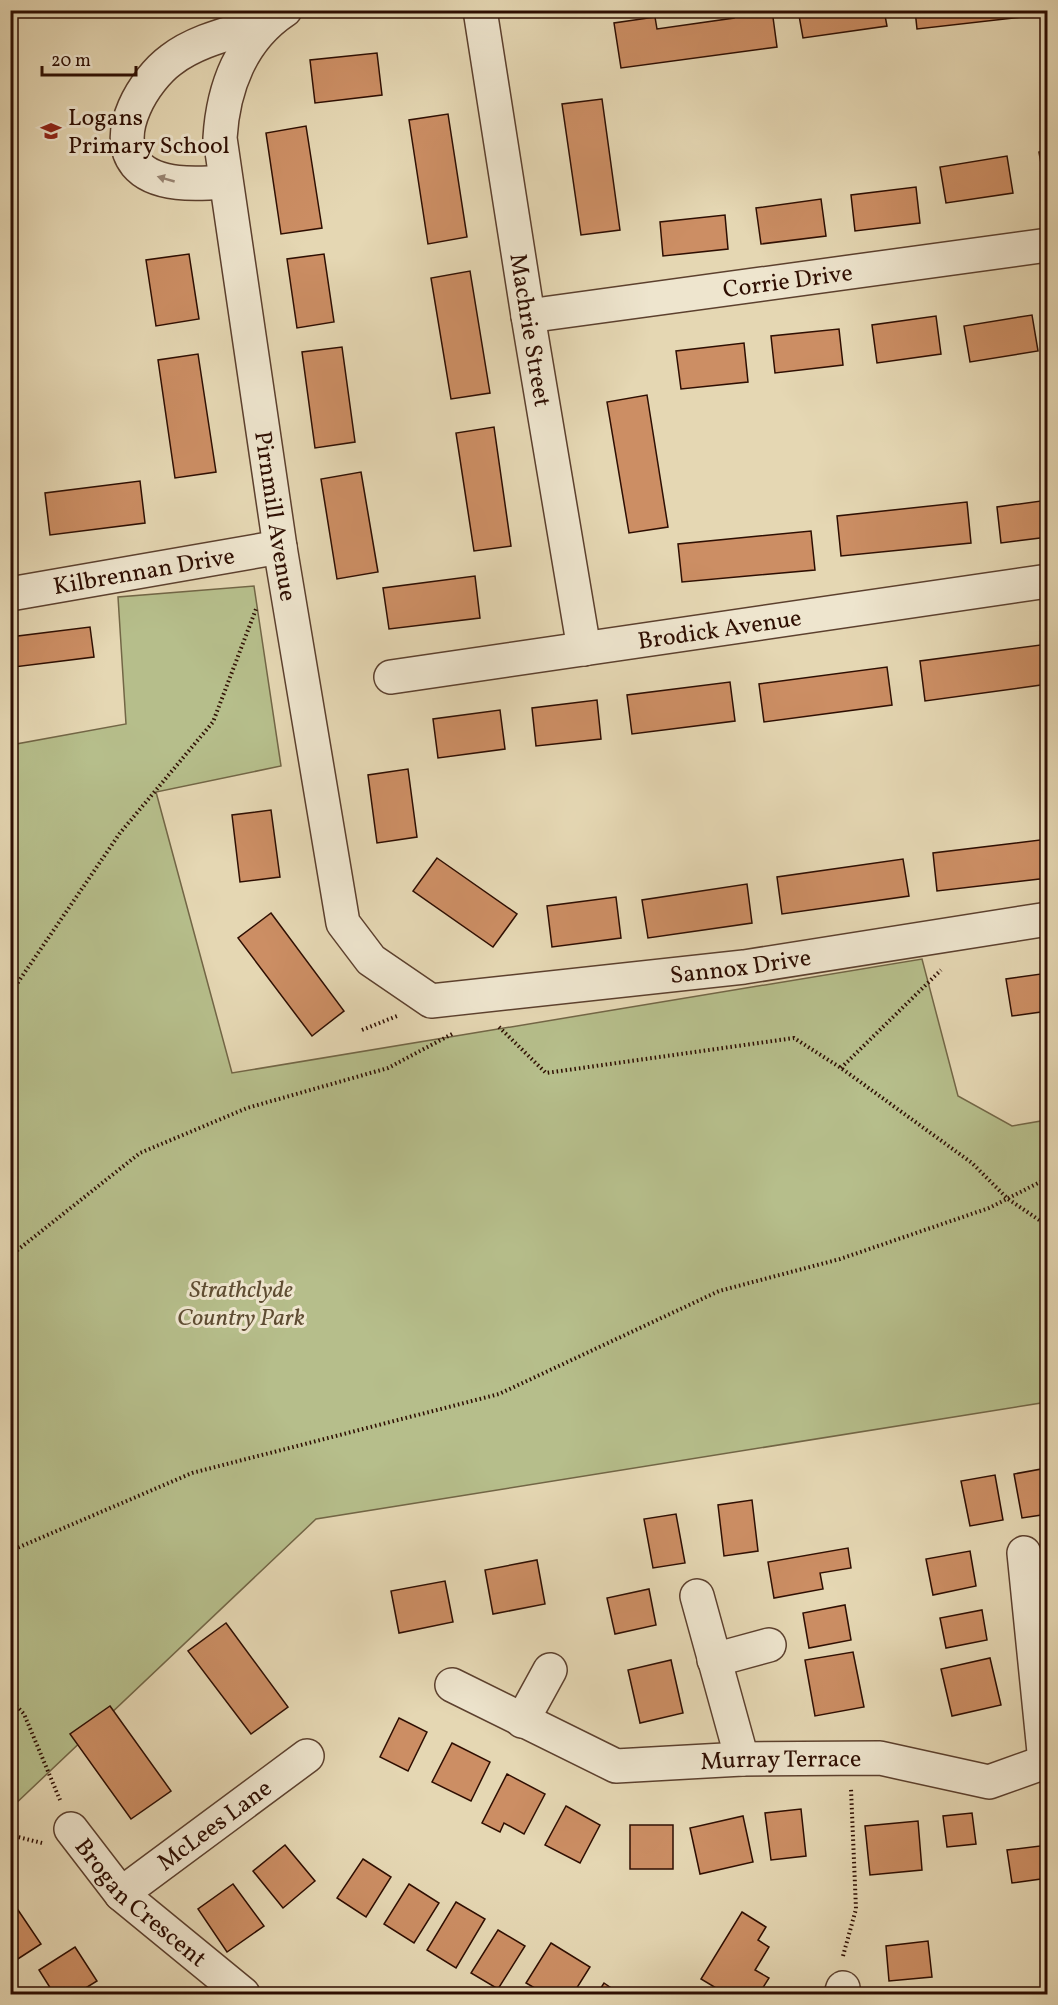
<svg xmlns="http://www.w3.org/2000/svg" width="1058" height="2005" viewBox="0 0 1058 2005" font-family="Vollkorn,serif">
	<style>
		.green { fill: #b6be8b; stroke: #726646; stroke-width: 1.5 }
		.building { fill: #cc8e64; stroke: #2e0e02; stroke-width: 1.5 }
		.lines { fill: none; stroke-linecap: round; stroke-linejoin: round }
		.minor-casing { stroke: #5c402e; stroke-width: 36 }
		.path { stroke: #2e0e02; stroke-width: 4; stroke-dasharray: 1.5 3; stroke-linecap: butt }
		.minor { stroke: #eee5ce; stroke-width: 33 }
		.oneway { fill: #988472 }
		.labels { text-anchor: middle; stroke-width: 6; stroke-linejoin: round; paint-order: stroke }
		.poi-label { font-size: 24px; fill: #2e0e02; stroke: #eee5ce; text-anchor: start }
		.street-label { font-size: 24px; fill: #2e0e02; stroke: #eee5ce }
		.park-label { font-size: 24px; font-style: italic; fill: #5e4c32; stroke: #eee5ce }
	</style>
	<rect width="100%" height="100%" fill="#e5d7b3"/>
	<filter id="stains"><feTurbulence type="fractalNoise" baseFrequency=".00333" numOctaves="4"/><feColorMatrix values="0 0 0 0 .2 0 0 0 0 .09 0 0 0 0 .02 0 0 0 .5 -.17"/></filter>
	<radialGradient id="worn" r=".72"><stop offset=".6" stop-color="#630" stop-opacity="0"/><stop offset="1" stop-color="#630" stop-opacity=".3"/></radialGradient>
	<path class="green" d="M254 586 281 766 156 792 232 1073 922 959 958 1096 1012 1126 1047 1120V1402L316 1519 11 1808V745L126 724 118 597Z"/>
	<g class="building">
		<path d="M733 10H772L777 47 621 68 614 23 655 17 657 29 734 18Z"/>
		<path d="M798 10H884L887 26 803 38Z"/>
		<path d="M915 10H1048V14L917 29Z"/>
		<path d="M377 53 382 95 315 103 310 60Z"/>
		<path d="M602 99 620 230 581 235 562 104Z"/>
		<path d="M448 114 467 237 428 244 409 120Z"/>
		<path d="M306 126 322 228 281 234 266 133Z"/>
		<path d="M1048 150V192H1046L1039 152Z"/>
		<path d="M1007 156 1013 193 946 203 940 167Z"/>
		<path d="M916 187 920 223 855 231 851 195Z"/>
		<path d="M821 199 826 236 761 244 756 208Z"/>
		<path d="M725 215 728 249 663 256 660 222Z"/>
		<path d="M189 254 199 319 156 326 146 260Z"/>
		<path d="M324 254 334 322 297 328 287 259Z"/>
		<path d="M470 271 490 393 451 399 431 278Z"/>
		<path d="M1032 315 1038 351 970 362 964 326Z"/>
		<path d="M936 316 941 354 877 363 872 325Z"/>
		<path d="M839 329 843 365 775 373 771 336Z"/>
		<path d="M744 343 748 382 681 389 676 351Z"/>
		<path d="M342 347 355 442 315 448 302 352Z"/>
		<path d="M198 354 216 472 175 478 158 360Z"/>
		<path d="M647 395 668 527 629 533 607 402Z"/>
		<path d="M494 427 511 546 474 551 456 433Z"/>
		<path d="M361 472 378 572 337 579 321 479Z"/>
		<path d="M140 481 145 523 50 535 45 493Z"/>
		<path d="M1048 500V537L1001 543 997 507Z"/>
		<path d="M967 502 971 543 841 556 837 516Z"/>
		<path d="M811 531 815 570 682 582 678 544Z"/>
		<path d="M475 576 480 618 389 629 383 588Z"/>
		<path d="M90 627 94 657 14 667 10 637Z"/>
		<path d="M1048 644V684L925 701 920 661Z"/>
		<path d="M887 667 892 705 764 722 759 684Z"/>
		<path d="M730 682 735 721 632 734 627 695Z"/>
		<path d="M597 700 601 739 536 746 532 708Z"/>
		<path d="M500 710 505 749 438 758 433 719Z"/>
		<path d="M408 769 417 837 377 843 368 775Z"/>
		<path d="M271 810 280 877 240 882 232 815Z"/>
		<path d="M1048 839V878L937 891 933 853Z"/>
		<path d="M437 858 517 914 493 947 413 891Z"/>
		<path d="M903 859 909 896 782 914 777 877Z"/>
		<path d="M747 884 752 923 648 938 642 900Z"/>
		<path d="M616 897 621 938 552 947 547 906Z"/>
		<path d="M271 913 344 1011 312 1036 238 938Z"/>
		<path d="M1048 973V1011L1012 1016 1006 979Z"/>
		<path d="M1047 1468 1048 1514 1022 1518 1014 1474Z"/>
		<path d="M995 1475 1003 1520 970 1526 961 1481Z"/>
		<path d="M752 1500 758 1551 724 1556 718 1505Z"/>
		<path d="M676 1514 685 1563 653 1568 644 1519Z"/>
		<path d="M848 1548 851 1568 820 1573 823 1589 774 1598 768 1562Z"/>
		<path d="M970 1551 976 1586 933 1595 926 1559Z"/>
		<path d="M537 1560 545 1604 493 1614 485 1570Z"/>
		<path d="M445 1581 453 1622 399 1633 391 1591Z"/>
		<path d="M649 1589 656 1625 615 1634 607 1598Z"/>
		<path d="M845 1605 851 1640 809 1648 803 1613Z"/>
		<path d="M982 1610 987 1640 946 1648 940 1618Z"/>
		<path d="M226 1623 288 1707 251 1734 188 1651Z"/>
		<path d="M853 1652 864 1707 815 1716 805 1660Z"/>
		<path d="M990 1658 1001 1705 952 1716 941 1669Z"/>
		<path d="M671 1660 683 1713 640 1723 628 1670Z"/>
		<path d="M110 1706 171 1791 131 1819 70 1734Z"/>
		<path d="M399 1718 427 1732 408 1771 380 1757Z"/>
		<path d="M452 1743 490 1762 471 1801 432 1782Z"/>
		<path d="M507 1774 545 1794 524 1834 504 1823 500 1832 482 1823Z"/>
		<path d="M566 1806 600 1825 580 1863 545 1845Z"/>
		<path d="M801 1809 806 1856 771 1860 765 1813Z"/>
		<path d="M972 1813 976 1844 947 1847 943 1816Z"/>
		<path d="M743 1816 753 1862 700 1874 690 1828Z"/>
		<path d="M918 1821 922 1870 870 1875 865 1826Z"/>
		<rect x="630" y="1825" width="43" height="44"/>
		<path d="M285 1845 315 1881 283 1908 253 1871Z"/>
		<path d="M1048 1845V1878L1012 1883 1007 1850Z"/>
		<path d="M363 1859 391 1877 366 1917 337 1898Z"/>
		<path d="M233 1884 264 1926 227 1952 198 1909Z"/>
		<path d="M409 1884 439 1903 414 1943 384 1924Z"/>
		<path d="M1042 1896H1048V1939H1046Z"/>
		<path d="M456 1902 485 1919 456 1968 427 1950Z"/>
		<path d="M16 1907 41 1944 10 1964V1911Z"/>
		<path d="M742 1912 766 1927 758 1940 769 1947 755 1970 769 1978 759 1994H726L701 1979Z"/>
		<path d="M498 1930 525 1946 498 1989 471 1973Z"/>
		<path d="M928 1941 932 1977 889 1981 886 1946Z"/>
		<path d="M551 1943 590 1967 573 1994H545L526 1983Z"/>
		<path d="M75 1947 97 1981 76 1994H54L39 1970Z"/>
		<path d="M604 1983 620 1994H597Z"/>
	</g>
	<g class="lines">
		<g class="minor-casing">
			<g id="minor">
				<path id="s1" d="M285 10C241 39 223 88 220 138L280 547 343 923 371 960 431 1001 744 967 1048 919"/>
				<path id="s2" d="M480 10 528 316 584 649"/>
				<path d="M224 182C198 184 155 187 136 164 111 133 145 79 171 60 198 39 237 32 269 21"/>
				<path id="s3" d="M528 316 1048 245"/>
				<path id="s4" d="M10 594 280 547"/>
				<path id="s5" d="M391 677 1048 581"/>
				<path d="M1024 1553 1045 1762 1048 1766"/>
				<path d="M697 1596 742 1759"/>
				<path d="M714 1660 769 1645"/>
				<path id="s6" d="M452 1685 616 1766 742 1759 880 1758 989 1782 1045 1762"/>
				<path d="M522 1721 550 1670"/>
				<path id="s7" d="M71 1829 121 1894 243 1994"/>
				<path id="s8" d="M121 1894 307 1756"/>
				<path d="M841 1994 843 1988"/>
			</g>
		</g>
		<g class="path">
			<path d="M10 994 120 833 213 722 256 609"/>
			<path d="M499 1027 546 1073 794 1038 841 1068 972 1163 1008 1199 1048 1226"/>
			<path d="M362 1030 397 1016"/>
			<path d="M841 1068 941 970"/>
			<path d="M10 1256 140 1153 247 1108 388 1068 454 1033"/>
			<path d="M10 1551 192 1473 499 1394 719 1291 840 1259 989 1208 1048 1178"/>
			<path d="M10 1699 24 1714 60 1800"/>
			<path d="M10 1835 42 1843"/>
			<path d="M843 1956 856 1909 851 1789"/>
		</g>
		<use href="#minor" class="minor"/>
	</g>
	<defs><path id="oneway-solid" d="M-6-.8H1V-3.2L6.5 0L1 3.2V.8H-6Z" transform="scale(1.5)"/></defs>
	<use class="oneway" href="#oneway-solid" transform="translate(166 179) rotate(-164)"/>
	<defs>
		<g id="school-bare" transform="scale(1.62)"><path d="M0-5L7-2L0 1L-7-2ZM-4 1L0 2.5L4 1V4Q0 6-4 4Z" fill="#8f2418" stroke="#eee5ce" stroke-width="2.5" paint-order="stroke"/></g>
	</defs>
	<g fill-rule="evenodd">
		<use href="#school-bare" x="51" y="131"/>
	</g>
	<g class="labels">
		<g class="poi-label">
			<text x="68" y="125">Logans<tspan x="68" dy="28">Primary School</tspan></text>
		</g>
		<g class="street-label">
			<text dy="8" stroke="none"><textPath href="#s3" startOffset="262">Corrie Drive</textPath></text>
			<text dy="8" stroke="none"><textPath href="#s2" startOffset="324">Machrie Street</textPath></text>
			<text dy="8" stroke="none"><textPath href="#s1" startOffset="531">Pirnmill Avenue</textPath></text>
			<text dy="8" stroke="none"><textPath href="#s4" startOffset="136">Kilbrennan Drive</textPath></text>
			<text dy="8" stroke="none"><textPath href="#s5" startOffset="332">Brodick Avenue</textPath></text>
			<text dy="8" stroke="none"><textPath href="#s1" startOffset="1374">Sannox Drive</textPath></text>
			<text dy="8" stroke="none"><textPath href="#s6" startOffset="348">Murray Terrace</textPath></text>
			<text dy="8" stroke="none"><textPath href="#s8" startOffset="116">McLees Lane</textPath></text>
			<text dy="8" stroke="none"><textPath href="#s7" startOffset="102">Brogan Crescent</textPath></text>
		</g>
		<g class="park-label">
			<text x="241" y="1297">Strathclyde<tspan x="241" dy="28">Country Park</tspan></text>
		</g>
	</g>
	<rect width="1058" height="2005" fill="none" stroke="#e5d7b3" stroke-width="36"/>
	<rect x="12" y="12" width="1034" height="1981" fill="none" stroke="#2e0e02" stroke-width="3"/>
	<rect x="18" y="18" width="1022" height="1969" fill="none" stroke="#2e0e02" stroke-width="1.5"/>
	<path d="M42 66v9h94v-9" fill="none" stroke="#2e0e02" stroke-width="3"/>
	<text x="51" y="66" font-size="18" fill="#2e0e02" stroke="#eee5ce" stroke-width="4.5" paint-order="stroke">20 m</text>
	<rect width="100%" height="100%" filter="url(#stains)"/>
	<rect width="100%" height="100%" fill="url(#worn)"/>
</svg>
